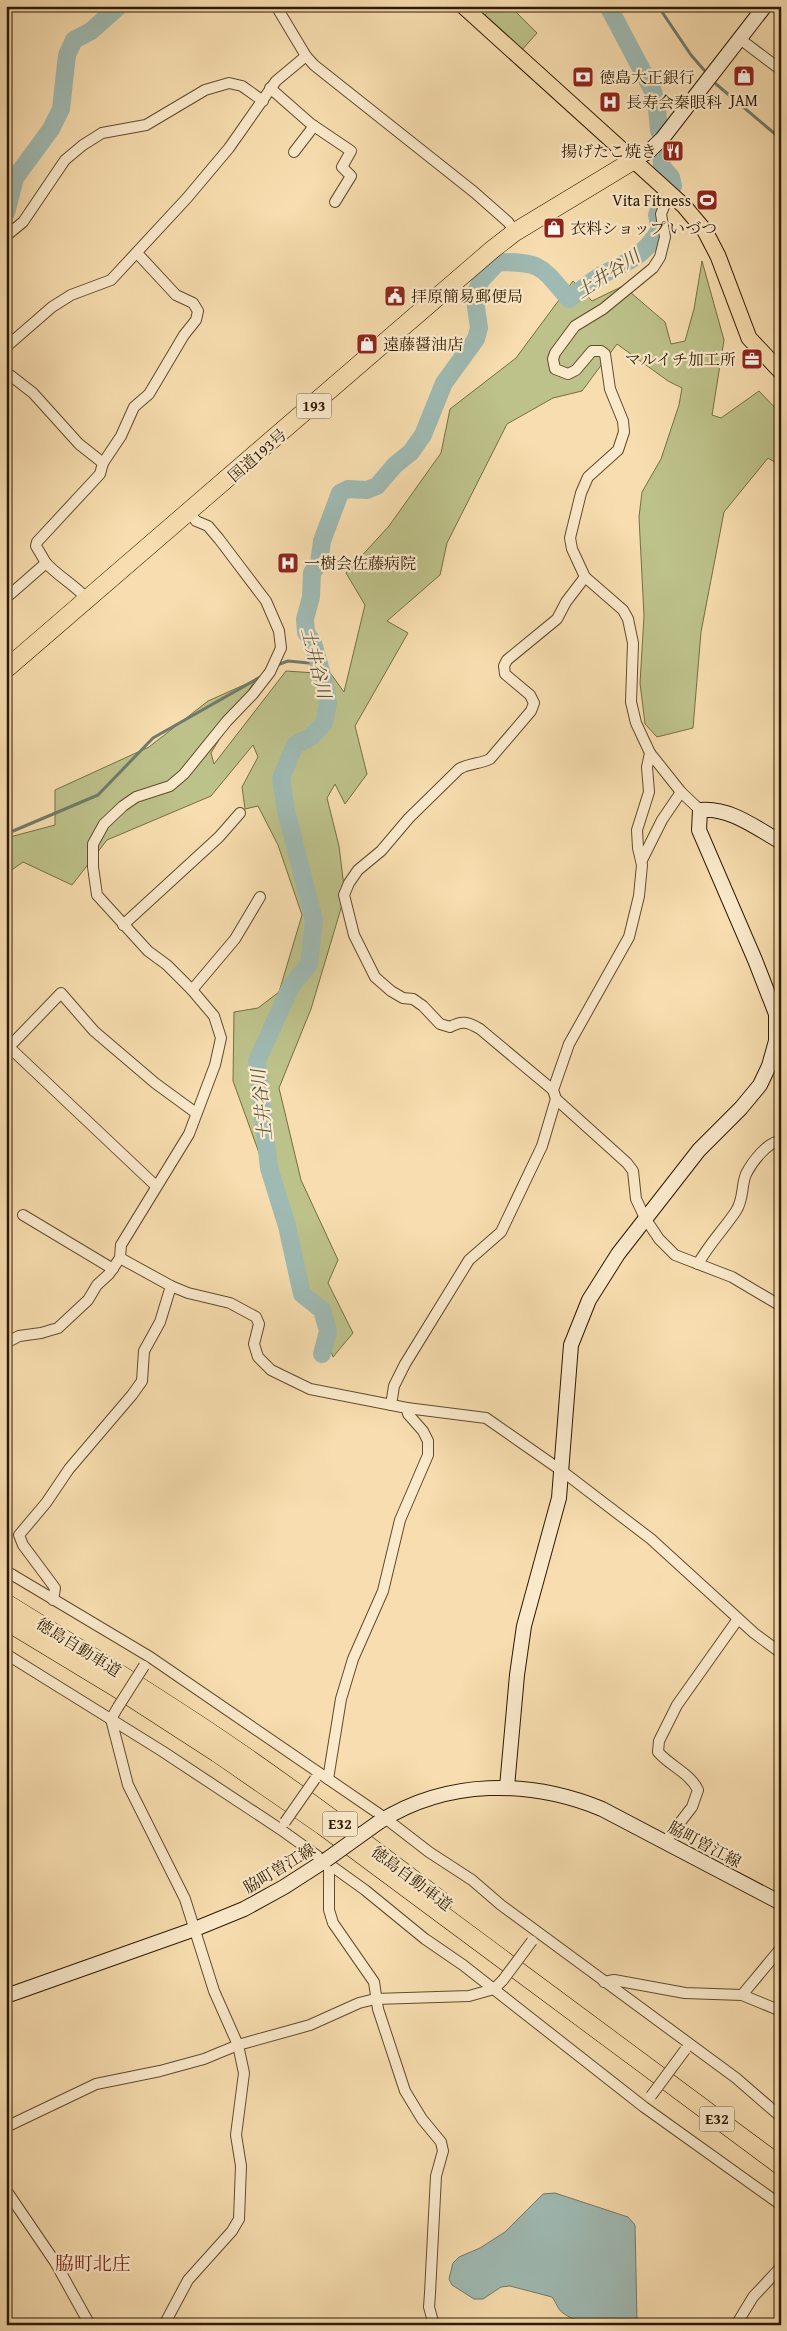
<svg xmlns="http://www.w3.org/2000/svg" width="787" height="2331" viewBox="0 0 787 2331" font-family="'Gentium Book Plus','Noto Serif JP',serif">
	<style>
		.green { fill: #bdc18a; stroke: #756e45 }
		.water { fill: #9fbab3; stroke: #717a6b }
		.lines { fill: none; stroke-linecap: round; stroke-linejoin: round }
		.stream { stroke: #717a6b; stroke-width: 3 }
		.river { stroke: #9fbab3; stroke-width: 18 }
		.street-casing { stroke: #604b2c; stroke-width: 12 }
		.secondary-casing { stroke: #2d1a00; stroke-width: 16 }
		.primary-casing { stroke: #2d1a00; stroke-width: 17 }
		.highway-casing { stroke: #2d1a00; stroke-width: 19 }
		.street { stroke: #fae9cb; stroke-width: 10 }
		.secondary { stroke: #fae9cb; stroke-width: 14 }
		.primary { stroke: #f7ddaf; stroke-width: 15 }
		.highway { stroke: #f7ddaf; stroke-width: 18 }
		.street-bridge-casing { stroke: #604b2c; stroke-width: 12; stroke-linecap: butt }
		.secondary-bridge-casing { stroke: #2d1a00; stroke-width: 16; stroke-linecap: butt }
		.street-bridge { stroke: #fae9cb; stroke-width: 10 }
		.secondary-bridge { stroke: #fae9cb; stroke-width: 14 }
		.labels { text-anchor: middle; stroke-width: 4.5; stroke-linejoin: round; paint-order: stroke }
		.shield { fill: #fae9cb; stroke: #6a583d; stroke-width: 1 }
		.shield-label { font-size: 15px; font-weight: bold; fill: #2d1a00 }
		.poi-label { font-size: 16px; fill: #2d1a00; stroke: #fae9cb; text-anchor: start }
		.street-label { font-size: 16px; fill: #2d1a00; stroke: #fae9cb }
		.water-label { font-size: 18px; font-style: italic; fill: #55523f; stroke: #fae9cb }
		.quarter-label { font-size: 19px; fill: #7a1f14; stroke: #fae9cb }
	</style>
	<rect width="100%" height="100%" fill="#f7ddaf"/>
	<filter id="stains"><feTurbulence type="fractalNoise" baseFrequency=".004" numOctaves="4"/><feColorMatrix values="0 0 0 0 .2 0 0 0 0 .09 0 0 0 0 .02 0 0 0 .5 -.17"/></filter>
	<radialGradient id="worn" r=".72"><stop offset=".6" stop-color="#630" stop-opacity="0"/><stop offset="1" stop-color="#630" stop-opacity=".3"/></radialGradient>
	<g class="green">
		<path d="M493 6H510L537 33 520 52 482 18Z"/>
		<path d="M702 261 724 340 712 415 721 418 759 391 781 414V466L768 458 724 512 701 632 693 728 657 737 645 724 640 683 644 616 639 517 642 492 661 459 679 405 682 388 668 381 617 344 582 391 553 398 507 424 447 543 440 575 387 621 408 633 355 726 367 774 345 804 335 784 327 798 339 846 345 895 311 1009 279 1088 301 1180 338 1260 328 1283 353 1333 333 1357 233 1081 234 1012 258 1008 279 992 302 915 278 845 258 806 245 809 242 787 258 757 253 745 211 796 107 840 72 885 23 862 6 874V838L55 825V790L149 747 208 701 255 680 211 753 214 764 286 671 331 674 344 692 365 605 346 573 389 526 441 453 450 409 516 358 573 281 592 301 623 286 665 322 671 344 685 341 694 309Z"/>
	</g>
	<path class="water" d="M555 2193 628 2217 635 2225 637 2321 635 2325C612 2325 583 2328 563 2313 558 2310 556 2302 552 2297L510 2286 501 2287 483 2299H474L452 2285 449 2279 453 2263 459 2257 480 2248 505 2232 543 2194Z"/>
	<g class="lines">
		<g class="stream">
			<path d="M658 6 691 55 704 70"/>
			<path d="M716 84 781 139"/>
			<path d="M277 665 288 661 319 664"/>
			<path d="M6 834 98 795 153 738 262 676"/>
		</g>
		<g class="river">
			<path d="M608 6 653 91 657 108 659 131"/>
			<path d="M661 151 662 167 671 177 673 186 670 189"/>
			<path d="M6 213 15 178 51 129 61 109 67 55 74 40 91 31 119 6"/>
			<path d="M322 1354 328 1331 322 1310 302 1294 287 1226 269 1168 257 1061 291 986 309 964 314 920 286 811 281 778 295 745 312 736 324 723 328 703 325 685 313 643 306 632 305 619 311 597 312 573 319 563 322 541 340 493 348 489 367 490 377 486 395 465 411 452 423 435 444 383 476 339 479 328 475 300 477 290 481 280 498 262C542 262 541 266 569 299 580 291 591 281 603 274 630 261 643 256 660 230L657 215 659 209"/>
		</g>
		<g class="street-casing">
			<g id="street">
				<path d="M276 6 306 56 314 65 474 192 508 222 515 232"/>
				<path d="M740 39 781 70"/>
				<path d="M270 88 311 124 351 151 342 167 351 176 335 202"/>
				<path d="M294 152 314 126"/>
				<path d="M669 194 661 214 665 237 660 257 653 268 603 309 575 326 555 353 553 359 555 369 568 374 576 370 592 351H601L605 354 610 389 623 421 624 432 618 450 588 477 581 493 570 538 572 549 585 577 623 610 628 619 633 643 631 702 636 723 650 753 647 767 649 792 637 830 638 848 642 865 639 896 629 937 569 1044 553 1090 556 1099 627 1163 633 1171 636 1199 645 1218 659 1239 675 1255 732 1277 781 1306"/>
				<path d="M6 236 23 222 65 160 83 145 102 133 146 125 205 90 229 83 242 86 263 101"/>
				<path d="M6 347 52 307 71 295 111 280 187 198 229 148 276 81 306 56"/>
				<path d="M6 372 33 393 79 444 103 463 121 436 134 407 149 394 184 335 196 320 198 311 193 303 176 295 137 253"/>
				<path d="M46 563 36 546 37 542 100 474 103 463"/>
				<path d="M6 598 46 563C59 577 75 585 87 599"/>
				<path d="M650 753 681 792 700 810"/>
				<path d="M642 860 662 820 681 792"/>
				<path d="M123 925 219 837 240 813"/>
				<path d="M192 990 235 939 260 897"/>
				<path d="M553 1090 480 1029C468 1022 462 1020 450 1027L440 1024 423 1006 413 999 403 998 391 991 375 977 354 935 344 895 349 883 358 870 381 851 409 818 459 769C469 763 480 764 490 759L531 711 534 703 530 695 505 674 504 666 507 660 557 619 566 602 585 577"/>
				<path d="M156 1186 9 1047 61 993 94 1031 155 1083 196 1113"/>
				<path d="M23 1215 113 1269"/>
				<path d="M120 1258 171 1286 188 1293 230 1303 256 1317 259 1324 254 1344 258 1357 271 1370 310 1389 407 1408 486 1418 562 1471 651 1539 754 1633 781 1653"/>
				<path d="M698 1264C709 1244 724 1229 736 1211 744 1199 741 1186 746 1174 752 1162 768 1141 781 1141"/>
				<path d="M6 1343 19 1336 41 1333 58 1328 88 1300 97 1285 109 1274 120 1258 121 1245 189 1134 215 1065 221 1038 214 1016 192 990 167 965 148 951 97 895 93 867V844L104 824 123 806 136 797 170 786 184 774 227 721 253 694 270 672 281 648 279 631 266 601 219 539 208 526 196 521 190 513"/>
				<path d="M391 1405 394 1386 405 1364 469 1260 501 1232 542 1146 556 1099"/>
				<path d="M6 1571 150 1657 385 1818 429 1852 472 1880 501 1905 736 2078 781 2117"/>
				<path d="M53 1600 55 1588 23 1545 19 1535 46 1503 69 1469 132 1395 142 1381 144 1351 160 1322 171 1286"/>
				<path d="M6 1654 162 1751 280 1829 365 1890 425 1939 463 1965 644 2107 781 2205"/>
				<path d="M118 1707 111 1719 128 1785 185 1899 214 1991 238 2045 244 2073 236 2135 241 2166 239 2219 232 2231 188 2280 164 2325"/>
				<path d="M328 1779 341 1699 353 1659 383 1591 400 1520 428 1455V1441L423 1431 408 1414 407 1408"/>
				<path d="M665 1842 692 1807 698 1790C690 1773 670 1766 658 1752L659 1741 677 1705 738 1619"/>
				<path d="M329 1866V1910L333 1923 374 1982 378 2009 405 2091 422 2119 441 2142 443 2151 436 2176 430 2293 429 2307 434 2325"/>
				<path d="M604 1982 614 1980 685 1993 742 1995 781 2011"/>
				<path d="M742 1995 781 1948"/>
				<path d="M6 2127 96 2084 160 2071 204 2059 238 2045 310 2025 359 2003 375 1999 469 1996 494 1989 503 1980"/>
				<path d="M6 2190 55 2262 90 2325"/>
				<path d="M736 2325 753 2297 781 2267"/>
			</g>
		</g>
		<g class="secondary-casing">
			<g id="secondary">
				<path d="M634 160 648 152 662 139 765 6"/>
				<path d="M507 1787 517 1675 524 1626 559 1498 571 1345 589 1300 618 1254 699 1150 741 1108 760 1085 769 1066 776 1041V1014L755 960 699 830 700 810C730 807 756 828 781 842"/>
				<path d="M379 1822C447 1779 529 1779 602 1809L781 1903"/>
				<path d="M6 1996 195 1929 244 1909 284 1887 326 1860"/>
			</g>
		</g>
		<g class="primary-casing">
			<path id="primary" d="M463 6 684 206 705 231 718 256 749 338 781 372"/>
		</g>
		<g class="highway-casing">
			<g id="highway">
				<path d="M6 669 493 249 515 232 634 160"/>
				<path d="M6 1603C79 1648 152 1693 223 1741 298 1792 371 1847 443 1902"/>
				<path d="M6 1621 115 1687 217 1753 323 1826 781 2166"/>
			</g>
		</g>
		<use href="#street" class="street"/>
		<use href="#secondary" class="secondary"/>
		<use href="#primary" class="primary"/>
		<use href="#highway" class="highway"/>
		<g class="street-bridge-casing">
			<g id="street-bridge">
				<path d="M118 1707 144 1666"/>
				<path d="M285 1822 315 1779"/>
				<path d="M503 1980 532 1941"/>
				<path d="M651 2096 685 2050"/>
			</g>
		</g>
		<g class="secondary-bridge-casing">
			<path id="secondary-bridge" d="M326 1860 379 1822"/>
		</g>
		<use href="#street-bridge" class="street-bridge"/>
		<use href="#secondary-bridge" class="secondary-bridge"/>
	</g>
	<defs>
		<g id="shop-square" transform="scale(1.125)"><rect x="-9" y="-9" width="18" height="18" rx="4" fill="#8f2418" stroke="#fae9cb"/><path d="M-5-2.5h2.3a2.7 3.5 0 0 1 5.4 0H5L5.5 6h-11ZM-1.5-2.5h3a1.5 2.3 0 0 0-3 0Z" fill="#fff"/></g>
		<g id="bank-square" transform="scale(1.125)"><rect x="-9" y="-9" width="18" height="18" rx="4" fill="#8f2418" stroke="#fae9cb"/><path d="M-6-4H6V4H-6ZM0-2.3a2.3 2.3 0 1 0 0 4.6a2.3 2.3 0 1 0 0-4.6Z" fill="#fff"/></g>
		<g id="hospital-square" transform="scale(1.125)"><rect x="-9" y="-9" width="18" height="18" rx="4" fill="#8f2418" stroke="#fae9cb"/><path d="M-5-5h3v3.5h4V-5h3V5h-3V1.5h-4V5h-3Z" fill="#fff"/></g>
		<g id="restaurant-square" transform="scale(1.125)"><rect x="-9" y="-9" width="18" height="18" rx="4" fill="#8f2418" stroke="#fae9cb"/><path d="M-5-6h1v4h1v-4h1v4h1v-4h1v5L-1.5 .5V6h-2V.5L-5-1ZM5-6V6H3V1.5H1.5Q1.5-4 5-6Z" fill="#fff"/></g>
		<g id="stadium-square" transform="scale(1.125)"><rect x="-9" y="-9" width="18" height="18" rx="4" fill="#8f2418" stroke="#fae9cb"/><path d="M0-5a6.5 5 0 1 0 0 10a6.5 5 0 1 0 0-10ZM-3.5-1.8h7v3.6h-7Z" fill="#fff"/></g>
		<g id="civic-square" transform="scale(1.125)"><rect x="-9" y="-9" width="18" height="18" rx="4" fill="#8f2418" stroke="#fae9cb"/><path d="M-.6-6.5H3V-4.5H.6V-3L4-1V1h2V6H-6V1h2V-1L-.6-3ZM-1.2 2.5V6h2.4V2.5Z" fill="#fff"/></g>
		<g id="office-square" transform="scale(1.125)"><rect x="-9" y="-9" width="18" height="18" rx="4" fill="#8f2418" stroke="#fae9cb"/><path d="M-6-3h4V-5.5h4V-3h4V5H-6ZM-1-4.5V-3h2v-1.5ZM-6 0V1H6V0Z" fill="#fff"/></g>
	</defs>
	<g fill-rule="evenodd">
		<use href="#shop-square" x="744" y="76"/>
		<use href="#bank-square" x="583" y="77"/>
		<use href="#hospital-square" x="610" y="102"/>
		<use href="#restaurant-square" x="673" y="151"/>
		<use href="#stadium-square" x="707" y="200"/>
		<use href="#shop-square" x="554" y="228"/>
		<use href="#civic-square" x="395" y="296"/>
		<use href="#shop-square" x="367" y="344"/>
		<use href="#office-square" x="752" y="359"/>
		<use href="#hospital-square" x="288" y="563"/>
	</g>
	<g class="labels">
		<g class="shield">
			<rect x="296.5" y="393.5" width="35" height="25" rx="4"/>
			<rect x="322.5" y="1811.5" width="35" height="25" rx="4"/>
			<rect x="699.5" y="2106.5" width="35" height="25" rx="4"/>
		</g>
		<g class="shield-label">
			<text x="314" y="411">193</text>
			<text x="340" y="1829">E32</text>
			<text x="717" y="2124">E32</text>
		</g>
		<g class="poi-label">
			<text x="599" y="83">徳島大正銀行</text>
			<text x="744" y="106" text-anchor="middle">JAM</text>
			<text x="626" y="108">長寿会秦眼科</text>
			<text x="657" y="157" text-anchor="end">揚げたこ焼き</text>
			<text x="691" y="206" text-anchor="end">Vita Fitness</text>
			<text x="570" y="234">衣料ショップ いづつ</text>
			<text x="411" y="302">拝原簡易郵便局</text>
			<text x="383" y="350">遠藤醤油店</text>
			<text x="736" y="365" text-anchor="end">マルイチ加工所</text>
			<text x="304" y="569">一樹会佐藤病院</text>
		</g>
		<g class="street-label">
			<text transform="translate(257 455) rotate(-41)" y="6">国道193号</text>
			<text transform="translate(79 1647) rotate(32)" y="6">徳島自動車道</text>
			<text transform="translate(705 1844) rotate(28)" y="6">脇町曽江線</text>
			<text transform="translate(279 1868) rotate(-31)" y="6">脇町曽江線</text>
			<text transform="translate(412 1878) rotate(37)" y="6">徳島自動車道</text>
		</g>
		<g class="water-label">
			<text transform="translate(608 274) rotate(-33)" y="6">土井谷川</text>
			<text transform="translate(316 663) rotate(76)" y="6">土井谷川</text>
			<text transform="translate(262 1105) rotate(-96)" y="6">土井谷川</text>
		</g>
		<g class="quarter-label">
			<text x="93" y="2270">脇町北庄</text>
		</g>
	</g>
	<rect width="787" height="2331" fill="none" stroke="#f7ddaf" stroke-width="25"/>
	<rect x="8" y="8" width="772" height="2316" fill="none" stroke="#2d1a00" stroke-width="2.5"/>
	<rect x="12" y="12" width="762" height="2306" fill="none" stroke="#2d1a00"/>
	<rect width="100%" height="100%" filter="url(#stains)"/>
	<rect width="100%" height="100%" fill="url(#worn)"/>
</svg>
